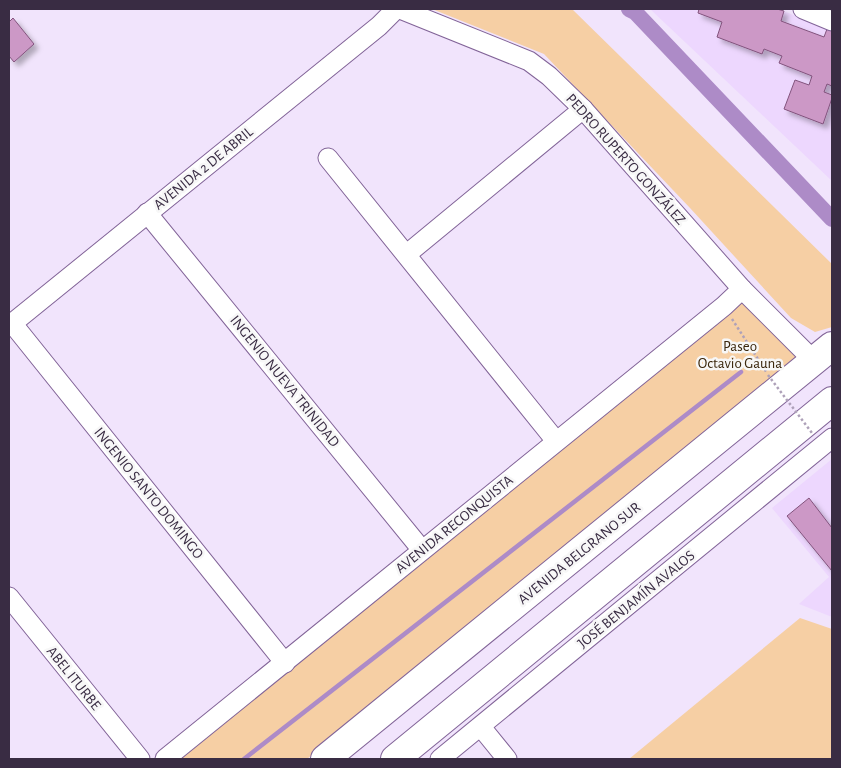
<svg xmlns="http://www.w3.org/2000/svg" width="841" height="768" viewBox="0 0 841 768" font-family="'Alegreya Sans',sans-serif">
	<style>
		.built { fill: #edd7fe }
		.green { fill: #f6cfa4 }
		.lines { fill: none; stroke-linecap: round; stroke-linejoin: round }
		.stream { stroke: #ad8bc7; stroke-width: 4.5 }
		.canal { stroke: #ad8bc7; stroke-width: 16 }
		.building { fill: #cc98c6; stroke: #82537d; filter: url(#shadow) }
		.street-casing { stroke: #826498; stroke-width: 21 }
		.highway-casing { stroke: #826498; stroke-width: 30 }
		.path { stroke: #aea1b9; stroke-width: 2.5; stroke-dasharray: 2.5 2.5; stroke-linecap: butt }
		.street { stroke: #fff; stroke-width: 19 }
		.highway { stroke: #fff; stroke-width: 28 }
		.path-bridge { stroke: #aea1b9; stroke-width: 2.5; stroke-dasharray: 2.5 2.5; stroke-linecap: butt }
		.labels { text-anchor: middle; stroke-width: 5; stroke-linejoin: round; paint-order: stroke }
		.street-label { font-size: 15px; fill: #392c43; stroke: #f7f7f7 }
		.park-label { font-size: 15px; fill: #3b270d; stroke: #f7f7f7 }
	</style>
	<defs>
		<filter id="shadow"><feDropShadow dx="4.5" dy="4.5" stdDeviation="2.5" flood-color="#0004"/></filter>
	</defs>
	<rect width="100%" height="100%" fill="#f1e4fc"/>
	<g class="built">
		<path d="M650 9H778L832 30V181Z"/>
		<path d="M832 459V617L799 604 829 577 772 508Z"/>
	</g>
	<g class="green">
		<path d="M432 9H572L832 264V327L815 332 791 318 690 208 544 54Z"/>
		<path d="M743 296 804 358 307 759H177Z"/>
		<path d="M800 618 832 629V759H629Z"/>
	</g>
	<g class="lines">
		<path class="stream" d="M244 759 741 372"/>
		<path class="canal" d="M629 9 635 12 832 219"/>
	</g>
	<g class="building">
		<path d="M699 9H777L784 11 781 21 824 37 827 29 832 31V86L827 84 824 92 832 95V98L823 124 784 109 795 80 809 85 812 76 779 63 782 56 764 49 762 54 717 37 722 22 698 13Z"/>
		<path d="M13 18 34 44 14 62 9 56V22Z"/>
		<path d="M809 498 832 528V571L787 516Z"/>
	</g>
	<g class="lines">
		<g class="street-casing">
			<g id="street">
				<path d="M400 9 529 61 549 76 583 109 742 289 814 361"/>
				<path d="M803 9 832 21"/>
				<path d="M328 158 556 441"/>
				<path d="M147 213 422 550"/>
				<path d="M407 254 583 109"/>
				<path d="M12 323 285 663"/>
				<path d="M9 326 379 26 396 9"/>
				<path d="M9 597 140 759"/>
				<path d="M481 727 507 759"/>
				<path d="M165 759 724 306 742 289"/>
				<path d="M440 759 832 438"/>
			</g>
		</g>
		<g class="highway-casing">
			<g id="highway">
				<path d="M325 759 832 346"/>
				<path d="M395 759 832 401"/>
			</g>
		</g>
		<path class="path" d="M732 319 767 373"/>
		<use href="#street" class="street"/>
		<use href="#highway" class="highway"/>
		<path class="path-bridge" d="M768 375 812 433"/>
	</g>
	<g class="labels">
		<g class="street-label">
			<text transform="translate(626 159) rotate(48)" y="5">PEDRO RUPERTO GONZÁLEZ</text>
			<text transform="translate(203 168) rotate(-39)" y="5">AVENIDA 2 DE ABRIL</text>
			<text transform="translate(285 381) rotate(51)" y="5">INGENIO NUEVA TRINIDAD</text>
			<text transform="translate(149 493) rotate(51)" y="5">INGENIO SANTO DOMINGO</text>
			<text transform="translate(454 524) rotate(-39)" y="5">AVENIDA RECONQUISTA</text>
			<text transform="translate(579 553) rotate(-39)" y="5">AVENIDA BELGRANO SUR</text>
			<text transform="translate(636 599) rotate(-39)" y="5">JOSÉ BENJAMÍN AVALOS</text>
			<text transform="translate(74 678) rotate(51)" y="5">ABEL ITURBE</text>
		</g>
		<g class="park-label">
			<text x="740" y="351">Paseo<tspan x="740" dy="17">Octavio Gauna</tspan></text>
		</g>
	</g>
	<rect width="841" height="768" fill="none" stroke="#392c43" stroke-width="20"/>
</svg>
